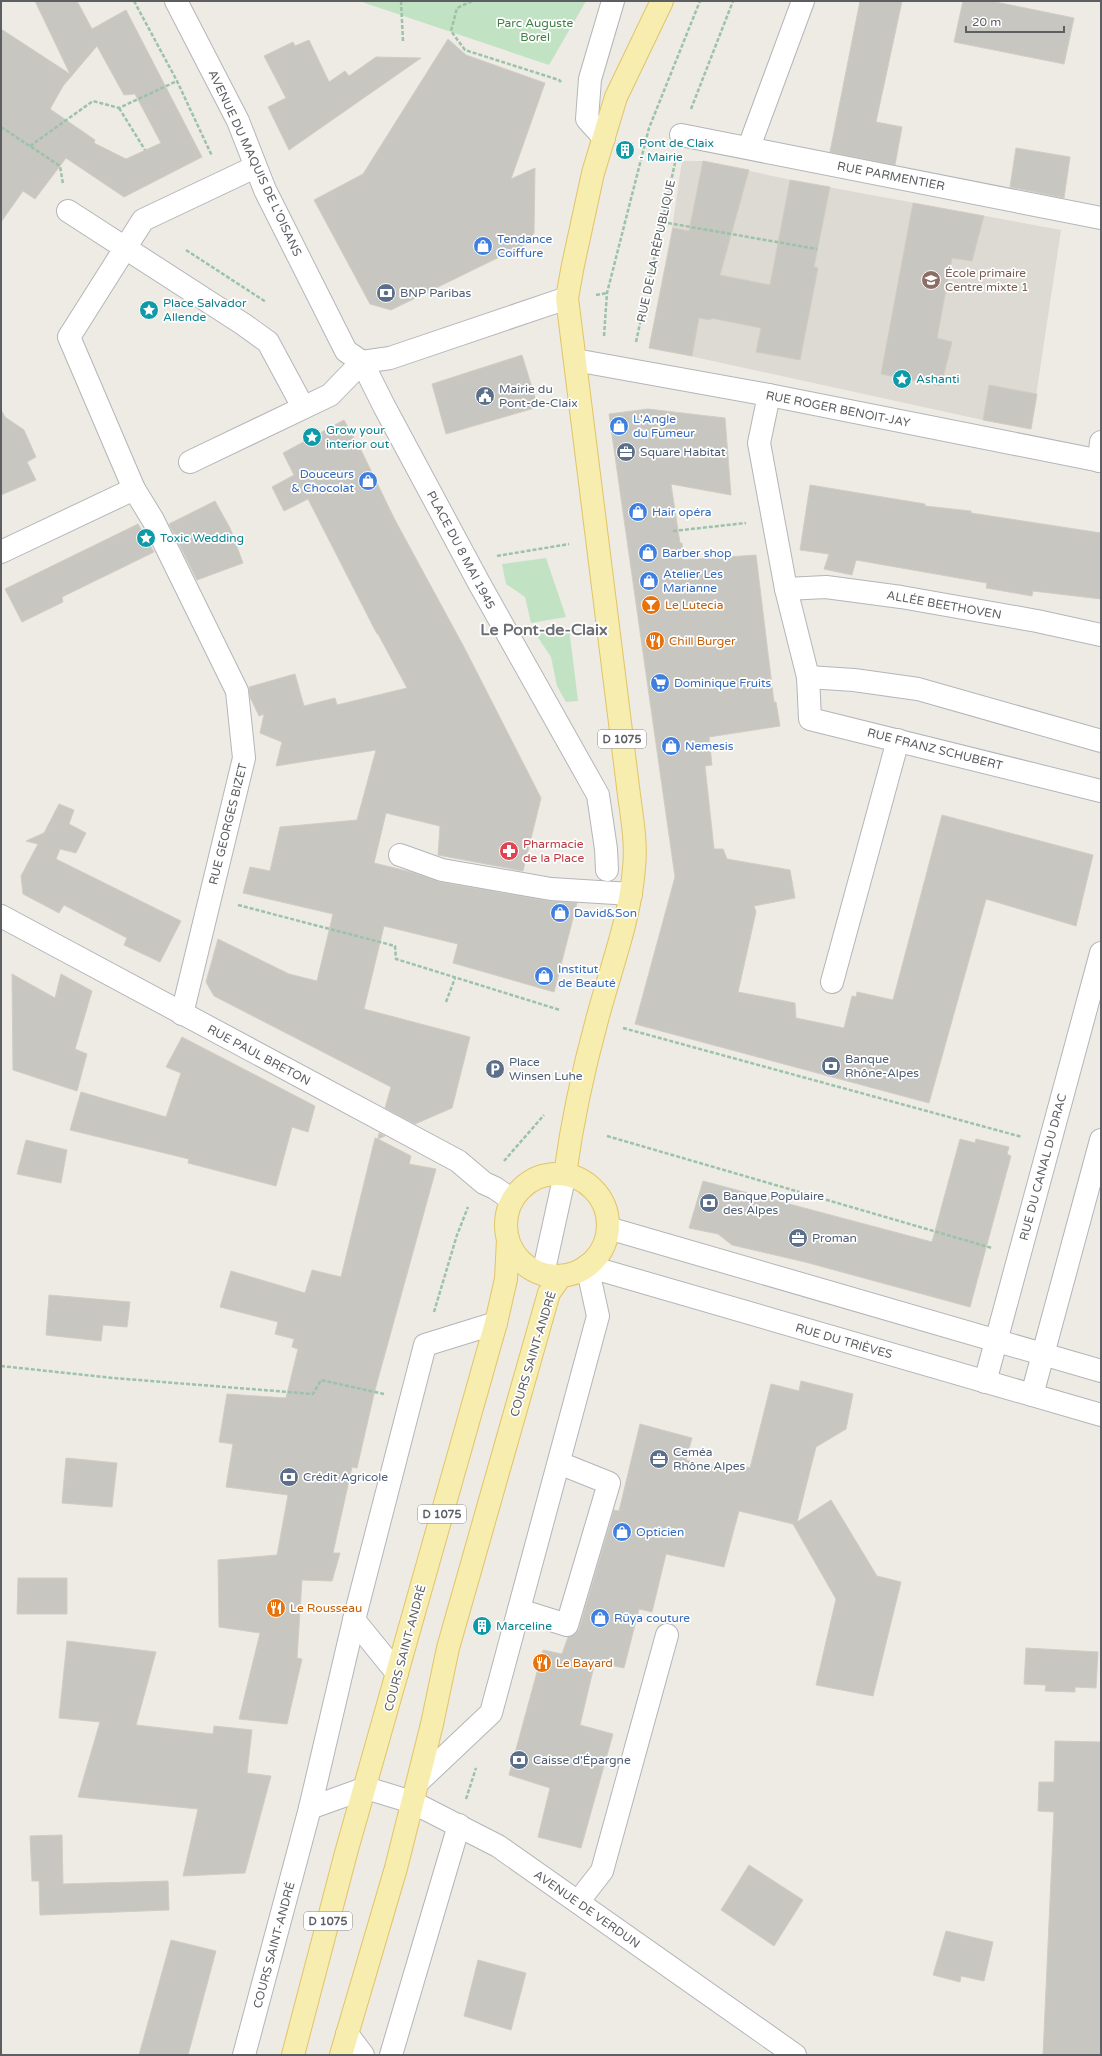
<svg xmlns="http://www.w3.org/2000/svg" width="1102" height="2056" viewBox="0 0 1102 2056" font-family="'Varela Round',sans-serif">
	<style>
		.education { fill: #dcdad2 }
		.green { fill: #c2e2c4 }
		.building { fill: #c8c6c0; stroke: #d1cdc3; fill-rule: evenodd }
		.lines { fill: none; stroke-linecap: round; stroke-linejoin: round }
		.minor-casing { stroke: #b4b5b9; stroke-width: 24 }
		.major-casing { stroke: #e2c467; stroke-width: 24 }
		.path { stroke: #9cc2a9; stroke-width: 2.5; stroke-dasharray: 4 2; stroke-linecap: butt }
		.minor { stroke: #fff; stroke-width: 22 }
		.major { stroke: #f6edaf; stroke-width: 22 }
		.labels { text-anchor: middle; stroke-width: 3.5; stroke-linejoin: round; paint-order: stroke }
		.shield { fill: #fff; stroke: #8d8e91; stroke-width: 1 }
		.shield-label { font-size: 11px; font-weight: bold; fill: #5c5e62 }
		.park-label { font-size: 12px; fill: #3e7f43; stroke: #fff }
		.culture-label { font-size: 12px; fill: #0d838f; stroke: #fff; text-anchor: start }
		.street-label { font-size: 12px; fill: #5c5e62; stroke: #fff }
		.shop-label { font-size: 12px; fill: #366cbe; stroke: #fff; text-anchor: start }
		.education-label { font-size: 12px; fill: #785e54; stroke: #fff; text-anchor: start }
		.service-label { font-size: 12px; fill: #4e5e75; stroke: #fff; text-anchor: start }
		.food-label { font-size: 12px; fill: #c56008; stroke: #fff; text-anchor: start }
		.health-label { font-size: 12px; fill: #be3a42; stroke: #fff; text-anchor: start }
		.district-label { font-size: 16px; font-weight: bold; fill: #6d7074; stroke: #fff }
	</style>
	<rect width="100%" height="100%" fill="#edebe4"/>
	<path class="education" d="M682 161H703L801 182 1061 230 1031 429 983 420 649 347 672 228Z"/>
	<g class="green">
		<path d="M359 1H586L549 65Z"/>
		<path d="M546 558 566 617 531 623 525 597 506 584 502 564Z"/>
		<path d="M569 628 578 701 566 702 557 686 551 657 535 633Z"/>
	</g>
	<g class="building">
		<path d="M35 1H77L92 29 126 10 202 157 124 197 66 158 35 199 23 191 1 222V29L70 74ZM97 46 124 95 135 94 161 143 126 159 94 143 95 140 50 109 63 86Z"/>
		<path d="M860 1H902L876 122 902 127 895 165 830 152Z"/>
		<path d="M963 1H991L1074 18 1064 64 954 42Z"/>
		<path d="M448 39 466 55 545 83 511 179 535 168 534 233 526 244 391 310 370 304 314 200 363 174Z"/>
		<path d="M309 40 329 82 345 71 349 76 376 57 421 58 289 150 268 107 286 98 264 56 293 42 295 46Z"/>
		<path d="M1016 148 1070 157 1064 198 1010 187Z"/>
		<path d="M703 161 749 170 720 275 770 285 790 180 830 187 814 267 818 268 800 360 756 352 761 328 711 318V320L699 318 692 356 649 348 673 228 689 231Z"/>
		<path d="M913 203 984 216 972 261 952 258 937 338 952 342 941 386 881 374Z"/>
		<path d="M522 355 538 407 446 434 432 384Z"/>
		<path d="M989 385 1037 394 1031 429 983 420Z"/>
		<path d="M648 409 725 418 731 495 671 484 680 543H682L684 560 756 555 774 702H776L780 726 709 737 712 765 705 766 714 849H723L727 859 790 870 795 898 754 906 756 912 738 992 795 1003 796 1018 844 1028 852 996 856 997 857 992 893 1000 942 815 1093 855 1076 926 986 899 929 1103 635 1024 675 877 609 414Z"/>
		<path d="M1 410 5 417 24 430 36 457 27 462 36 480 1 495Z"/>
		<path d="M344 420 362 452 395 520 465 649 541 798 523 871 438 855 440 826 386 813 374 863 411 872 440 882 549 901 577 903 554 992 453 963 458 944 384 926 364 1009 470 1037 452 1108 415 1124 385 1108 391 1087 214 996 206 982 218 939 289 974 317 981 333 914 243 893 250 867 270 871 280 827 357 820 376 750 276 766 282 742 260 733 264 714 259 716 250 697 249 687 295 674 304 706 335 698 337 705 407 688 378 634H377L308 499 284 511 272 487 294 475 283 453Z"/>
		<path d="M810 485 925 504V506L971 511V513L1101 533V599L1033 591 1032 596 986 588 987 583 856 560 852 575 824 569 829 554 800 550Z"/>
		<path d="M215 501 230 528 243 563 197 580 169 524Z"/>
		<path d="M138 524 154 552 62 597 63 602 22 622 5 589Z"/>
		<path d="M59 804 74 810 69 824 86 833 76 853 60 849 56 859 181 921 160 962 124 945 127 938 64 905 59 913 23 894 21 876 38 844 26 841 44 833Z"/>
		<path d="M12 974 55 998 61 974 92 991 75 1049 87 1054 77 1091 13 1070Z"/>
		<path d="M182 1037 315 1106 308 1132 292 1127 276 1186 188 1163 189 1159 70 1130 81 1092 166 1117 181 1073 166 1067Z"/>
		<path d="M379 1133 385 1136 378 1139 411 1156 409 1164 436 1169 375 1390 357 1468 352 1467 333 1553H340L332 1581 302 1580 297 1658 302 1659 287 1724 239 1719 260 1633 219 1627 218 1560 277 1555 288 1495 226 1487 233 1444 219 1442 227 1394 286 1398 298 1349 292 1347 294 1339 275 1334 278 1322 220 1307 231 1271 305 1293 312 1270 341 1277 375 1138 378 1139Z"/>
		<path d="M960 1139 975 1143 976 1139 1009 1147 1007 1154 1011 1156 970 1307 805 1262 732 1245 718 1234 689 1228 703 1181 932 1242Z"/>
		<path d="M26 1140 67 1150 61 1183 17 1174Z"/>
		<path d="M49 1295 130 1302 127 1327 103 1325 101 1341 46 1335Z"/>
		<path d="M801 1381 853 1394 846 1429 816 1447 797 1522 831 1500 877 1576 901 1582 873 1696 816 1685 836 1599 793 1524 739 1511 724 1567 666 1554 652 1612 639 1609 624 1668 595 1662 580 1725 613 1734 581 1848 538 1837 550 1788 509 1775 543 1650 562 1654 568 1637 575 1634 579 1629 614 1510 619 1511 640 1424 692 1438 686 1460 735 1473 738 1465 750 1468 771 1384 799 1391Z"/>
		<path d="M66 1458 117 1463 112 1507 62 1503Z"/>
		<path d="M18 1578H67V1614H17Z"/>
		<path d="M67 1641 156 1652 136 1725 213 1734 214 1726 252 1730 247 1773 271 1776 245 1873 183 1876 198 1809 78 1797 100 1722 59 1718Z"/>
		<path d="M1026 1648 1098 1652 1096 1688 1075 1687V1692L1045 1691 1046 1685 1024 1684Z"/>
		<path d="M1055 1741 1101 1742V2055H1043L1054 1812 1038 1811 1039 1782H1054Z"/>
		<path d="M62 1835 63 1884 168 1881 169 1910 40 1915 39 1881H32L30 1836Z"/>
		<path d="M749 1865 803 1900 774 1946 721 1910Z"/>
		<path d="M946 1931 993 1942 984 1981 961 1976 960 1982 933 1975Z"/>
		<path d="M171 1940 216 1951 188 2055H139Z"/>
		<path d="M478 1960 526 1973 511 2030 464 2016Z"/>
	</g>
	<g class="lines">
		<g class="minor-casing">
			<g id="minor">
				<path d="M176 1 238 121 265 190 346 351 362 362 390 358 567 298"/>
				<path d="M681 135 1101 218"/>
				<path d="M604 138 587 119 590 79 613 1"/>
				<path d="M749 147 803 1"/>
				<path d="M68 211 243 324 268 342 303 407"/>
				<path d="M575 360 769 395 1101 461"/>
				<path d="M362 362 384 406 479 583 598 795 606 849 607 870"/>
				<path d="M769 395 759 443 786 589 808 677 810 719 1101 791"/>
				<path d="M1099 461 1101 442"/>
				<path d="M190 462 330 395 362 362"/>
				<path d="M1 552 134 489"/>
				<path d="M786 589 826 587 901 597 1037 621 1101 635"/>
				<path d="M808 677 854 680 918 689 1101 741"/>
				<path d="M400 855 442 870 551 889 631 894"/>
				<path d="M1 916 458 1161 484 1183 495 1188 512 1200"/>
				<path d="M832 982 898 740"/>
				<path d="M182 1014 244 758 237 691 153 520 134 489 69 337 143 220 255 167"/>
				<path d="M608 1228 1101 1371"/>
				<path d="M543 1274 565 1174"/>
				<path d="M985 1382 1101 953"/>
				<path d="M1032 1395 1101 1140"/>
				<path d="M519 1610 567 1625 609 1483 559 1463"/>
				<path d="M354 1620 397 1673"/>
				<path d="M418 1782 491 1713 598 1316 587 1266 1101 1415"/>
				<path d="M310 1808 366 1788 412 1802 498 1846 795 2055"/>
				<path d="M578 1902 602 1871 667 1635"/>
				<path d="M347 2034 363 2055"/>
				<path d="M244 2055 310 1808 354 1620 425 1345 496 1323"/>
				<path d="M391 2055 459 1825"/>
			</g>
		</g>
		<g class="major-casing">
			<g id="major">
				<path d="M565 1174C572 1123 583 1071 597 1020 610 970 630 920 634 868 637 841 631 813 628 787L567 298 573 265 593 173 616 97 662 1"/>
				<circle cx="557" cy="1225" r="51"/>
				<path d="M293 2055 346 1853 496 1323 506 1279 508 1239"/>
				<path d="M341 2055 396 1868 432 1724 448 1648 549 1293 561 1276"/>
			</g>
		</g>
		<g class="path">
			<path d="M134 1 177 81 212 156"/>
			<path d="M401 1 403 41"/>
			<path d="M472 1 457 8 451 31 465 50 559 80 561 82"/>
			<path d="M119 108 145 150"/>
			<path d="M691 109 733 1"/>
			<path d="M1 127 60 166 63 184"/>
			<path d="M30 146 93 101 119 108 177 81"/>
			<path d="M662 222 817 249"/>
			<path d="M186 250 266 302"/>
			<path d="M596 295 607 293"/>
			<path d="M604 336 607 293 649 128 700 1"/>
			<path d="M636 342 675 163"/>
			<path d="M673 531 746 523"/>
			<path d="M497 556 569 544"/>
			<path d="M238 905 395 946 396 959 560 1010"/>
			<path d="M446 1002 455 978"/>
			<path d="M623 1028 1022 1137"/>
			<path d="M607 1136 992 1248"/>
			<path d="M504 1161 544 1115"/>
			<path d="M434 1312 457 1235 468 1207"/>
			<path d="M1 1366 113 1378 313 1394 321 1380 384 1394"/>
			<path d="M466 1799 476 1768"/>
		</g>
		<use href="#minor" class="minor"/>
		<use href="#major" class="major"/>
	</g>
	<defs>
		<g id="building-disc" transform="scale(1)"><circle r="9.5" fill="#0f9aa8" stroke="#fff"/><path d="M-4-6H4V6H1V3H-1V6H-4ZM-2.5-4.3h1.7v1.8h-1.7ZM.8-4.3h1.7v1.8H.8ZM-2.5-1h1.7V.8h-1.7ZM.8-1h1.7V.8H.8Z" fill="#fff"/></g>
		<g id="shop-disc" transform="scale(1)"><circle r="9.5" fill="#3f7fe0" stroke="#fff"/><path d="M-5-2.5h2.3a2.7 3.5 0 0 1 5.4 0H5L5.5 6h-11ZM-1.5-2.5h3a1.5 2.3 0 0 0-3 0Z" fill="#fff"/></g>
		<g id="school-disc" transform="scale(1)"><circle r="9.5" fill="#8d6e63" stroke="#fff"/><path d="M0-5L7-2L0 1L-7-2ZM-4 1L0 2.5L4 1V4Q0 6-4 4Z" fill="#fff"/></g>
		<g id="bank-disc" transform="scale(1)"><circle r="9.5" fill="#5c6f8a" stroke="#fff"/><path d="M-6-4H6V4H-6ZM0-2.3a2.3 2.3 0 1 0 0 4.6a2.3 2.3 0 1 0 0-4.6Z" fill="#fff"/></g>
		<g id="sight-disc" transform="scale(1)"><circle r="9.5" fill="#0f9aa8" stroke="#fff"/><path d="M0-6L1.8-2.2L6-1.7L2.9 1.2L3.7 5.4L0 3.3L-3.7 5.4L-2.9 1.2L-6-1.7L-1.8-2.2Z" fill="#fff"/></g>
		<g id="civic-disc" transform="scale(1)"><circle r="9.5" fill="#5c6f8a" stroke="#fff"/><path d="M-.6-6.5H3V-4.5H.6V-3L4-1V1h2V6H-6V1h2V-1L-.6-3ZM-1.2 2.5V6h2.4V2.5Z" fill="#fff"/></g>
		<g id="office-disc" transform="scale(1)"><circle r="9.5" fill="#5c6f8a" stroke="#fff"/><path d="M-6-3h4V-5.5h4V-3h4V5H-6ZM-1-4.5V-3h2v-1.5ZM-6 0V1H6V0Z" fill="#fff"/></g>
		<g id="bar-disc" transform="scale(1)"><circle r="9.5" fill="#e8710a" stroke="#fff"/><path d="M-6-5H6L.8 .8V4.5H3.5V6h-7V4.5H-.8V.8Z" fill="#fff"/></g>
		<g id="restaurant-disc" transform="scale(1)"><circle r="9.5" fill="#e8710a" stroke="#fff"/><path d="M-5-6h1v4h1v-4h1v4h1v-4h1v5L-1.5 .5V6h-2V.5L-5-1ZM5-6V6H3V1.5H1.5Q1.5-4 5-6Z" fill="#fff"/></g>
		<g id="supermarket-disc" transform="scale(1)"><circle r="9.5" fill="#3f7fe0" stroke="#fff"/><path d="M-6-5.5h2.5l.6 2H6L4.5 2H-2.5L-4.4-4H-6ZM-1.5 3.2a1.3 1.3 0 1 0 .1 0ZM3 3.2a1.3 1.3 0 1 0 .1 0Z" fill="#fff"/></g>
		<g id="pharmacy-disc" transform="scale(1)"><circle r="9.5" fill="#e0444e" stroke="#fff"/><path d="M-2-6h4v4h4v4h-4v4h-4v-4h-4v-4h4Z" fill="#fff"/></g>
		<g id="parking-disc" transform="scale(1)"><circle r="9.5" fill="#5c6f8a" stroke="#fff"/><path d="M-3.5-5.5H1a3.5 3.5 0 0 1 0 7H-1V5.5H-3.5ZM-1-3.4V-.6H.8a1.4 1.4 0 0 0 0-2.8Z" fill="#fff"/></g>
	</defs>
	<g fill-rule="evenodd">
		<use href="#building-disc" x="625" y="150"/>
		<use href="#shop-disc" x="483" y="246"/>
		<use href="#school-disc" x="931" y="280"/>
		<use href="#bank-disc" x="386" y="293"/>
		<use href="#sight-disc" x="149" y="310"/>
		<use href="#sight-disc" x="902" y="379"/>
		<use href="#civic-disc" x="485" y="396"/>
		<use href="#shop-disc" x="619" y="426"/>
		<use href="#sight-disc" x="312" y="437"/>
		<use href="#office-disc" x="626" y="452"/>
		<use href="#shop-disc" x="368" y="481"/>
		<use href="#shop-disc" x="638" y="512"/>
		<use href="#sight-disc" x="146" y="538"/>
		<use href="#shop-disc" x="648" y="553"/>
		<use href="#shop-disc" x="649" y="581"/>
		<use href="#bar-disc" x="651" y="605"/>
		<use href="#restaurant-disc" x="655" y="641"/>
		<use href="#supermarket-disc" x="660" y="683"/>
		<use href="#shop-disc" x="671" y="746"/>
		<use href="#pharmacy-disc" x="509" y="851"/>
		<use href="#shop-disc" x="560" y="913"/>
		<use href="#shop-disc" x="544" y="976"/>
		<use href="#bank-disc" x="831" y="1066"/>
		<use href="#parking-disc" x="495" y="1069"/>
		<use href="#bank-disc" x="709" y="1203"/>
		<use href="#office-disc" x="798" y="1238"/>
		<use href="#office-disc" x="659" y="1459"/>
		<use href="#bank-disc" x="289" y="1477"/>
		<use href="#shop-disc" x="622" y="1532"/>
		<use href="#restaurant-disc" x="276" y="1608"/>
		<use href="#shop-disc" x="600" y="1618"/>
		<use href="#building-disc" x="482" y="1626"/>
		<use href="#restaurant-disc" x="542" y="1663"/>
		<use href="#bank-disc" x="519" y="1760"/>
	</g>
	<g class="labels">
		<g class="shield">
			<rect x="598" y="730" width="48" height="18" rx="3"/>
			<rect x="418" y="1505" width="48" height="18" rx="3"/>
			<rect x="304" y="1912" width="48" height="18" rx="3"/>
		</g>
		<g class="shield-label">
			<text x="622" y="743">D 1075</text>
			<text x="442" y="1518">D 1075</text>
			<text x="328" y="1925">D 1075</text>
		</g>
		<g class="park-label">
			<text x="535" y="27">Parc Auguste<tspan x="535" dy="14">Borel</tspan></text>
		</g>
		<g class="culture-label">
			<text x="639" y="147">Pont de Claix<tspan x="639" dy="14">- Mairie</tspan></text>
			<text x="163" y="307">Place Salvador<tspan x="163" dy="14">Allende</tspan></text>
			<text x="916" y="383">Ashanti</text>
			<text x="326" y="434">Grow your<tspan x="326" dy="14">interior out</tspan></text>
			<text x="160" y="542">Toxic Wedding</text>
			<text x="496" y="1630">Marceline</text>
		</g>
		<g class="street-label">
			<text transform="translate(255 163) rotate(65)" y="4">AVENUE DU MAQUIS DE L'OISANS</text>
			<text transform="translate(891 176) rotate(11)" y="4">RUE PARMENTIER</text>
			<text transform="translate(656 251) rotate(-78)" y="4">RUE DE LA RÉPUBLIQUE</text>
			<text transform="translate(838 409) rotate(11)" y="4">RUE ROGER BENOIT-JAY</text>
			<text transform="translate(461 550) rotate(62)" y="4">PLACE DU 8 MAI 1945</text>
			<text transform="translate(944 605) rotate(10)" y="4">ALLÉE BEETHOVEN</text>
			<text transform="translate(935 749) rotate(14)" y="4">RUE FRANZ SCHUBERT</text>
			<text transform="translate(228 824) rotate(-76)" y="4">RUE GEORGES BIZET</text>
			<text transform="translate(259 1055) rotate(28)" y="4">RUE PAUL BRETON</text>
			<text transform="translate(1043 1167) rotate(-75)" y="4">RUE DU CANAL DU DRAC</text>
			<text transform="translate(844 1341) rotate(16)" y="4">RUE DU TRIÈVES</text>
			<text transform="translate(533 1354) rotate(-73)" y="4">COURS SAINT-ANDRÉ</text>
			<text transform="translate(405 1648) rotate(-75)" y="4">COURS SAINT-ANDRÉ</text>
			<text transform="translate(587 1909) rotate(35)" y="4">AVENUE DE VERDUN</text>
			<text transform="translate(274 1945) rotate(-75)" y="4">COURS SAINT-ANDRÉ</text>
		</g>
		<g class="shop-label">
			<text x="497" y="243">Tendance<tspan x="497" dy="14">Coiffure</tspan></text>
			<text x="633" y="423">L'Angle<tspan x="633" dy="14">du Fumeur</tspan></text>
			<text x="354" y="478" text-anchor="end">Douceurs<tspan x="354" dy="14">&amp; Chocolat</tspan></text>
			<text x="652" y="516">Hair opéra</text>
			<text x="662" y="557">Barber shop</text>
			<text x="663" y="578">Atelier Les<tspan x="663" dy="14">Marianne</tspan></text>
			<text x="674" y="687">Dominique Fruits</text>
			<text x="685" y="750">Nemesis</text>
			<text x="574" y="917">David&amp;Son</text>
			<text x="558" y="973">Institut<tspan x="558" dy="14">de Beauté</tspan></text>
			<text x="636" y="1536">Opticien</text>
			<text x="614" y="1622">Rüya couture</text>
		</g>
		<g class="education-label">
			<text x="945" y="277">École primaire<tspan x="945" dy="14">Centre mixte 1</tspan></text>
		</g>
		<g class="service-label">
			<text x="400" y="297">BNP Paribas</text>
			<text x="499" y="393">Mairie du<tspan x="499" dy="14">Pont-de-Claix</tspan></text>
			<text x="640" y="456">Square Habitat</text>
			<text x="845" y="1063">Banque<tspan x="845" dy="14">Rhône-Alpes</tspan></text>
			<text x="509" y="1066">Place<tspan x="509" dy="14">Winsen Luhe</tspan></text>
			<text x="723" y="1200">Banque Populaire<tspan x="723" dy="14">des Alpes</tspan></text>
			<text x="812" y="1242">Proman</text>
			<text x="673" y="1456">Ceméa<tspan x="673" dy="14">Rhône Alpes</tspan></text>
			<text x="303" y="1481">Crédit Agricole</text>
			<text x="533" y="1764">Caisse d'Épargne</text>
		</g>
		<g class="food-label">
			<text x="665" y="609">Le Lutecia</text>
			<text x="669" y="645">Chill Burger</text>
			<text x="290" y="1612">Le Rousseau</text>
			<text x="556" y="1667">Le Bayard</text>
		</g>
		<g class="health-label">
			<text x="523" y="848">Pharmacie<tspan x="523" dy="14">de la Place</tspan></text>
		</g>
		<g class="district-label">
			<text x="544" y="635">Le Pont-de-Claix</text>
		</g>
	</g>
	<rect width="1102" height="2056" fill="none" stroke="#5c5e62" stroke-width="4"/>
	<path d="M966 26v6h98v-6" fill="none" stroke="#5c5e62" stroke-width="2"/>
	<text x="972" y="26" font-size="12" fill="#5c5e62" stroke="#ffffff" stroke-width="3" paint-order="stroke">20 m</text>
</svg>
